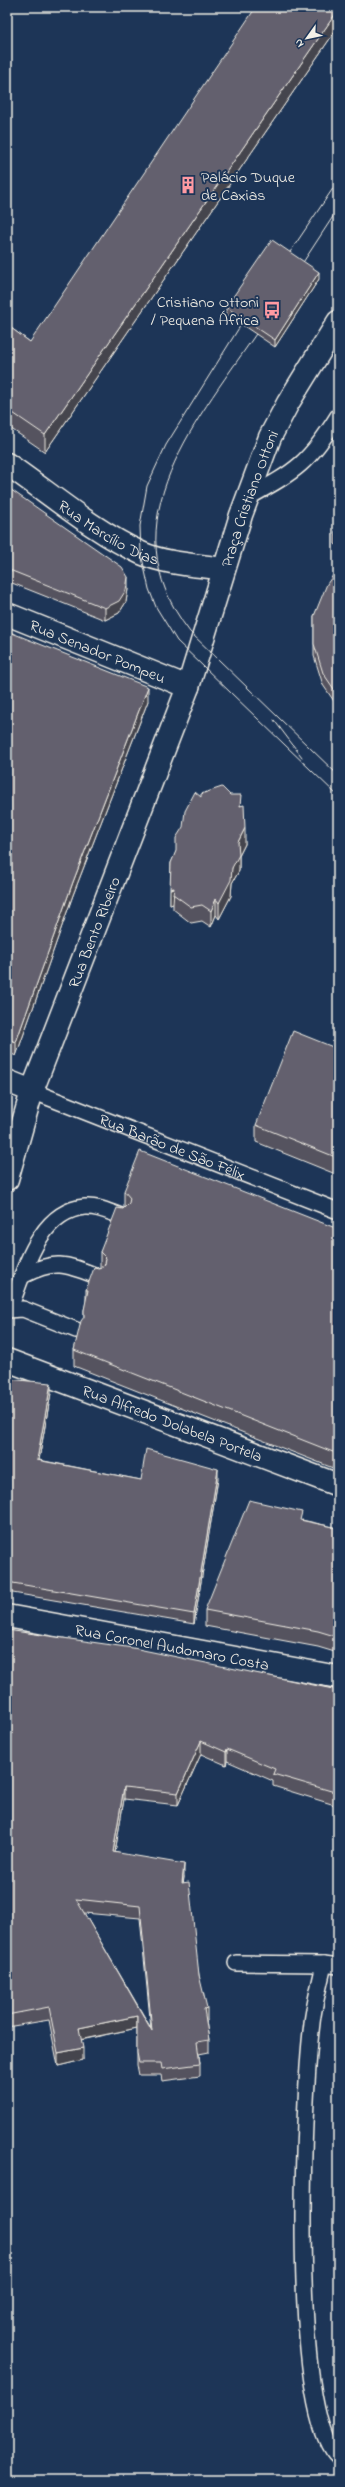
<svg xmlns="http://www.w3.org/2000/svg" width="345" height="2487" viewBox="0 0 345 2487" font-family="'Indie Flower',sans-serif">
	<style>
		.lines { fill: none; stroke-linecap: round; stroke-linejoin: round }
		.lane-casing { stroke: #f4f1e8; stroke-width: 18 }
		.street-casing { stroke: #f4f1e8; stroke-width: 25 }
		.secondary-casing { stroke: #f4f1e8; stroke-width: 25 }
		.lane { stroke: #1d3557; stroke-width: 15 }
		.street { stroke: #1d3557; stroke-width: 22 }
		.secondary { stroke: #1d3557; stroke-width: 22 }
		.tram { stroke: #f4f1e8; stroke-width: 1 }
		.wall { fill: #55535f; stroke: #f4f1e8; fill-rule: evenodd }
		.shaded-wall { fill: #45444d; stroke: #f4f1e8 }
		.building { fill: #63616e; stroke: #f4f1e8; fill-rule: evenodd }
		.labels { text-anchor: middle; stroke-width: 4; stroke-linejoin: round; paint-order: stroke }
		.poi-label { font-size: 16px; fill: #f4f1e8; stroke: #1d3557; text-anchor: start }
		.street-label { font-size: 16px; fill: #f4f1e8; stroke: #1d3557 }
	</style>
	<rect width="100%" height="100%" fill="#1d3557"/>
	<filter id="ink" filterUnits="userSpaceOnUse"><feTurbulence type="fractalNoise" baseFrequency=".025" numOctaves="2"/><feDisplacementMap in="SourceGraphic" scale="8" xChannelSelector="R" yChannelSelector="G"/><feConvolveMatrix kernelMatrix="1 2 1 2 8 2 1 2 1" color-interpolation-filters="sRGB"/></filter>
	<g filter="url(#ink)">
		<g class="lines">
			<g class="lane-casing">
				<g id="lane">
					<path d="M249 497C296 471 309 463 338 416"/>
					<path id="s1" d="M32 1091 338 1211"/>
					<path d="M24 1275C55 1259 66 1264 97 1276"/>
					<path d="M10 1308C24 1273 38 1211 85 1207 98 1206 109 1212 121 1216"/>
					<path d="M7 1310 23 1309 76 1330"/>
					<path d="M236 1963 324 1964 338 1966"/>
					<path d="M324 1964C320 1984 314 2004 312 2023 303 2093 289 2416 338 2457"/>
				</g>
			</g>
			<g class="street-casing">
				<g id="street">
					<path id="s2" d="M7 464C48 492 96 533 141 553 166 564 197 565 224 569"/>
					<path id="s3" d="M7 1360 338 1485"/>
					<path id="s4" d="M7 1616 338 1677"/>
				</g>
			</g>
			<g class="secondary-casing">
				<g id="secondary">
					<path id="s5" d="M7 614 188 687"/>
					<path d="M7 1081 32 1091"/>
					<path id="s6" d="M7 1179 32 1091 188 687 241 515 270 437 288 403 338 322"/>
				</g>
			</g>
			<use href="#lane" class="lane"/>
			<use href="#street" class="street"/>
			<use href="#secondary" class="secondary"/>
			<g class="tram">
				<path d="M284 261 338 181"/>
				<path d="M298 270 338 209"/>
				<path d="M247 315 166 445 147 486 140 526 141 553 149 589 156 607 177 641 338 796"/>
				<path d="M262 325C200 418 104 521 190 632L338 775"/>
				<path d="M274 720 302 757"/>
			</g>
		</g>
		<g class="wall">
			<path d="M338 7V27L45 452 7 426V325L30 342Z"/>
			<path d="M319 279 275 347 226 314V307Z"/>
			<path d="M7 487 128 589 126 602 119 613 105 620 7 581Z"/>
			<path d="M338 527V546L335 544V532Z"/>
			<path d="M338 568V707L323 685 314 656V616Z"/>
			<path d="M7 631 148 701 73 895 16 1056 7 1052Z"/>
			<path d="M230 795 241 806 245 844 239 856V871L232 883 231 896 219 919 216 915 211 927 202 921 191 923 173 909V904L170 905 171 863 201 797Z"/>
			<path d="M338 1049V1175L256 1142V1125Z"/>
			<path d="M124 1191 338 1229V1470L74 1366V1350L84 1318V1310L86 1302V1290L99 1269 100 1268V1252L123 1209 124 1208Z"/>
			<path d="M7 1379 51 1393 39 1460 141 1480 218 1479 194 1624 7 1592Z"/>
			<path d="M302 1520 338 1528V1653L318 1647 205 1626V1610Z"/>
			<path d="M7 1630 338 1690V1806L273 1786V1781L227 1761 226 1765 201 1754 178 1805 124 1799 115 1852 184 1877 183 1883 207 2021H206L209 2040V2052L199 2054 200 2064V2076L162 2081 161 2075H139L137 2065V2028L81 2040 83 2060 58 2066 49 2020 7 2027ZM84 1913 140 1918 151 2028Z"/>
		</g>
		<g class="shaded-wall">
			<path d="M338 10V27L45 452V435Z"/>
			<path d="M319 272V279L275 347V340Z"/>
			<path d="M128 577V589L126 602 119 613 105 620V608Z"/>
			<path d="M148 687V701L73 895 16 1056V1042L73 882Z"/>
			<path d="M245 828V844L239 856V871L232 883 231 896 219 919V903L232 868 238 842Z"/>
			<path d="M174 888 173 904 170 905V889Z"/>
			<path d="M216 899V915L211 927V911Z"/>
			<path d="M51 1383V1393L37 1470V1460Z"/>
			<path d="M218 1469V1479L194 1624V1614Z"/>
			<path d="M201 1741V1754L178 1805V1793Z"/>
			<path d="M227 1749V1761L226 1765V1752Z"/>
			<path d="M124 1787V1799L113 1864V1852Z"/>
			<path d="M184 1864V1877L182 1895V1883Z"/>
			<path d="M207 2008V2021H204V2009Z"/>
			<path d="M137 2016V2028L79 2040V2028Z"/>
			<path d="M83 2048V2060L58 2066V2053Z"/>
		</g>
		<g class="building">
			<path d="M256 7H338V10L45 435 7 409V325L30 342Z"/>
			<path d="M272 240 319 272 275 340 226 307Z"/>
			<path d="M7 487 122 567 128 577 126 590 119 601 105 608 7 569Z"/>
			<path d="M338 527V534L335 532Z"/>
			<path d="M338 568V695L323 673 314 644V616L327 584Z"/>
			<path d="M7 631 148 687 73 882 16 1042 7 1039Z"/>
			<path d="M222 787 230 795H241L240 806 244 805 245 828 238 842 239 855 232 868 231 880 219 903 216 899 211 911 202 905 191 907 173 894 174 888 170 889 171 863 176 851V838L183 827 185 811 195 792 201 797V794Z"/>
			<path d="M293 1031 338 1049V1158L256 1125Z"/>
			<path d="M140 1151 338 1229V1454L74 1350 81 1321 84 1317V1310L88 1290H86L94 1268 99 1269 105 1264 106 1258 100 1252 117 1208 123 1209 129 1203 130 1198 124 1191Z"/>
			<path d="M7 1379 51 1383 37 1460 141 1480 146 1449 218 1469 194 1614 7 1582Z"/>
			<path d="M249 1500 302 1512 300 1520 338 1528V1637L318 1631 205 1610Z"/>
			<path d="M7 1630 133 1648 338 1690V1793L273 1774 275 1769 227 1749 226 1752 201 1741 178 1793 124 1787 113 1852 184 1864 182 1883 189 1882 199 1975 207 2008 204 2009 209 2040 197 2042 200 2064 162 2069 161 2063H139L137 2053V2016L79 2028 83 2048 58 2053 49 2007 7 2015ZM76 1899 140 1906 152 2031 137 2005Z"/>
		</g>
	</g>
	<defs>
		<g id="building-bare" transform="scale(1.38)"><path d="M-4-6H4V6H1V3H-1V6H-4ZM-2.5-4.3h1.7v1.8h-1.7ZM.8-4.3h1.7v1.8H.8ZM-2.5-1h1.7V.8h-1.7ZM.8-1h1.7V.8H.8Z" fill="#ff9aa2" stroke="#1d3557" stroke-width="2.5" paint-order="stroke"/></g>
		<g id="bus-bare" transform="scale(1.38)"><path d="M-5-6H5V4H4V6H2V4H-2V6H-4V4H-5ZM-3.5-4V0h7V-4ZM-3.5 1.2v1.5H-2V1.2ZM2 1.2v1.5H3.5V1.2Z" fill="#ff9aa2" stroke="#1d3557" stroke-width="2.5" paint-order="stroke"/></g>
	</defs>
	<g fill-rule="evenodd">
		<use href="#building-bare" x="188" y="185"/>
		<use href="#bus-bare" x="272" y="310"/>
	</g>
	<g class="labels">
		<g class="poi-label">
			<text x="201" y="182">Palácio Duque<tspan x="201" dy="18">de Caxias</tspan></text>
			<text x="259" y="307" text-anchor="end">Cristiano Ottoni<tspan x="259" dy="18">/ Pequena África</tspan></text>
		</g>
		<g class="street-label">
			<text dy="6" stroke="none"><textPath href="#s6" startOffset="723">Praça Cristiano Ottoni</textPath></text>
			<text dy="6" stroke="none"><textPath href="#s2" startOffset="123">Rua Marcílio Dias</textPath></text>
			<text dy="6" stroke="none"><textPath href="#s5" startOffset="98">Rua Senador Pompeu</textPath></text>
			<text dy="6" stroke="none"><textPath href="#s6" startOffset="262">Rua Bento Ribeiro</textPath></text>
			<text dy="6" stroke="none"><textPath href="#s1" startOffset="151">Rua Barão de São Félix</textPath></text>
			<text dy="6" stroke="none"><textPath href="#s3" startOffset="177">Rua Alfredo Dolabela Portela</textPath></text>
			<text dy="6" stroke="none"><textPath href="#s4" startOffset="168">Rua Coronel Audomaro Costa</textPath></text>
		</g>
	</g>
	<rect width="345" height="2487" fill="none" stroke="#1d3557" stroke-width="24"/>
	<rect x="12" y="12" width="321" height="2463" fill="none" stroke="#f4f1e8" stroke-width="1.5" filter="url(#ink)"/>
	<g transform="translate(307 38) rotate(237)" stroke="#1d3557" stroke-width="3" paint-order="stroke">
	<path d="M0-3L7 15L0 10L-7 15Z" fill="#f4f1e8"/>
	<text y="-6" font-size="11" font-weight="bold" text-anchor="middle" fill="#f4f1e8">N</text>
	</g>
</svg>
